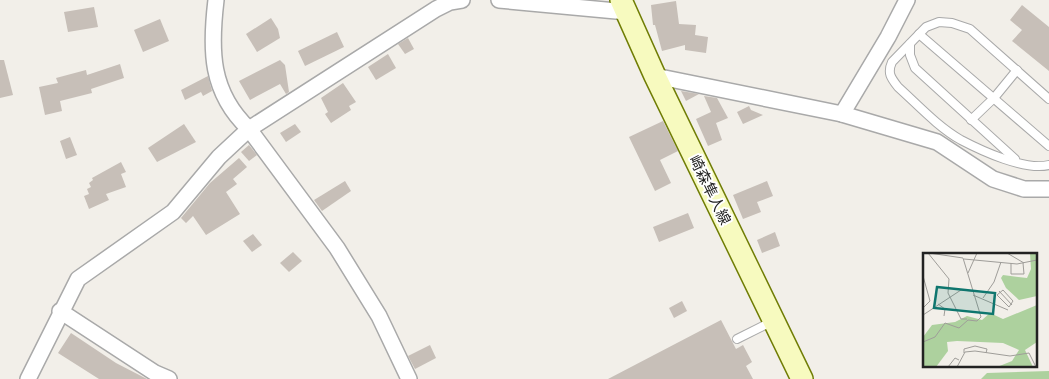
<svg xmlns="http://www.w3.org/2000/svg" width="1049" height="379" viewBox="0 0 1049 379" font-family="Inter,'Noto Sans JP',sans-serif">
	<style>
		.forest { fill: #add19e }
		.building { fill: #c7bfb8 }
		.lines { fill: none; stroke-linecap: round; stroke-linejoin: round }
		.lane-casing { stroke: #a9a9a9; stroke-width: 10 }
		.street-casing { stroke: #a9a9a9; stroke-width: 18 }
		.secondary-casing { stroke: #707d05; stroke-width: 24 }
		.lane { stroke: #fff; stroke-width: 8 }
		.street { stroke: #fff; stroke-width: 15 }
		.secondary { stroke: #f7fabf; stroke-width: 21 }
		.labels { text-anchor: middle; stroke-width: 4; stroke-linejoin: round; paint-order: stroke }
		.street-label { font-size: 15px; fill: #222; stroke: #fff }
		.inset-road { fill: none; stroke: #9f9d99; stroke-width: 1 }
		.view { fill: #0f766e; fill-opacity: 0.15; stroke: #0f766e; stroke-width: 2.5 }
		.inset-edge { fill: none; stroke: #222; stroke-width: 2.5 }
	</style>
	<rect width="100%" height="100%" fill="#f2efe9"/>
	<path class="forest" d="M1049 371V379H981L987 373Z"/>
	<g class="building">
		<path d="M676 1 679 24 696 25 695 35 708 37 706 53 685 50V45L662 51 655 25H653L651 5Z"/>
		<path d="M1022 5 1049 27V71L1012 41 1022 30 1010 20Z"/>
		<path d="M94 7 98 27 68 32 64 12Z"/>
		<path d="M271 18 278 29 280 38 257 52 246 34Z"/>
		<path d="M160 19 169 41 143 52 134 30Z"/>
		<path d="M337 32 344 47 305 66 298 51Z"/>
		<path d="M408 38 414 49 405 54 398 44Z"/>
		<path d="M388 54 396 68 376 80 368 67Z"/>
		<path d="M0 60H4L13 95 0 98Z"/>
		<path d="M280 60 285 65 289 92 286 94 280 84 250 100 239 81Z"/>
		<path d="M120 64 124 78 91 89 92 93 60 101 62 111 45 115 39 87 58 83 56 78 86 70 87 75Z"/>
		<path d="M208 76 212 91 203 96 201 92 185 100 181 90Z"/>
		<path d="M343 83 356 102 349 106 351 110 331 123 325 114 328 112 321 98Z"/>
		<path d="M681 91 699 94 686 101Z"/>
		<path d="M704 96 717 98 728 118 716 123 722 140 708 146 696 119 711 112Z"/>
		<path d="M749 106 751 110 763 115 743 124 737 112Z"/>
		<path d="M663 121 678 151 660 160 671 183 655 191 629 137Z"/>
		<path d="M184 124 196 142 157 162 148 148Z"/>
		<path d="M295 124 301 132 286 142 280 133Z"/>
		<path d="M70 137 77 155 66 159 60 141Z"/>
		<path d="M249 145 257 155 249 161 241 152Z"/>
		<path d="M239 158 247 167 233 179 237 184 226 192 240 214 206 235 193 216 186 223 181 218 210 183Z"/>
		<path d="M121 162 126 172 121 174 126 187 106 194 109 200 89 209 84 196 89 194 87 189 91 187 89 183 93 180 92 178Z"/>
		<path d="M345 181 351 191 322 211 314 200Z"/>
		<path d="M767 181 773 196 757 202 761 212 743 219 733 195Z"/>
		<path d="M688 213 694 228 659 242 653 227Z"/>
		<path d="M775 232 780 246 762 253 757 240Z"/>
		<path d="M253 234 262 245 252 252 243 241Z"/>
		<path d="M293 252 302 261 289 272 280 263Z"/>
		<path d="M682 301 687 311 674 318 669 308Z"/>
		<path d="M721 320 736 349 743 345 752 362 746 366 753 379H608Z"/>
		<path d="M71 333 116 363 147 379H99L58 353Z"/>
		<path d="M430 345 436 358 415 369 408 356Z"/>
	</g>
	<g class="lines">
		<g class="lane-casing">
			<g id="lane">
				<path d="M919 34 1049 146"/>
				<path d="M910 44V55L915 68 1015 159"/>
				<path d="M1049 99 970 29 952 23 939 22 926 27 892 62C887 73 891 78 898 87 918 105 938 127 961 140 982 151 1025 171 1049 165"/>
				<path d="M971 120 994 98 1017 70"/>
				<path d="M737 339 773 321"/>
			</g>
		</g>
		<g class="street-casing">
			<g id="street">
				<path d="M216 0C210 50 210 92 249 129L337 248 379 316 409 379"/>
				<path d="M499 0 627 12"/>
				<path d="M655 76 842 114 937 142 993 179 1024 189H1049"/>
				<path d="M842 114 888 37 907 0"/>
				<path d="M60 311 155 373 169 379"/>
				<path d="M28 379 78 279 173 212 219 157 249 129 436 9 450 2 462 0"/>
			</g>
		</g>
		<g class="secondary-casing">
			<path id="secondary" d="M621 0 655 76 802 379"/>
		</g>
		<use href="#lane" class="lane"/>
		<use href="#street" class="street"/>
		<use href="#secondary" class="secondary"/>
	</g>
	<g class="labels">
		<g class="street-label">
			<text transform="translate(710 190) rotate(64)" y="5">崎森隼人線</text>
		</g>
	</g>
	<g transform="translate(923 253)">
		<rect width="114" height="114" fill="#f2efe9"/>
		<path d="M107 0H114V43L96 47 83 35 78 25 80 22 104 25 108 16ZM114 52V89L102 97 110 114H74L89 108 96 97 80 90 34 88 24 89 25 98 13 114H0V84L9 72 32 69 44 63 59 67 67 60 80 66Z" fill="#add19e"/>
		<path class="inset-road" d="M5 0 26 26 25 40 38 66H44M84 0 101 10M41 6 94 11 114 7M88 10V21H101L100 10M45 20 54 0M0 23 7 48 0 55M80 37 90 48 86 54 74 42ZM76 38 89 52M50 42 85 57M60 45 71 29 78 9M15 51 22 56 21 63M0 62 38 37 49 38M0 89 12 84 22 70 36 75 45 67 54 68 58 64 40 5 6 0M41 100V96L52 93 64 96 63 100M25 114 32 105 36 107M34 114 42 99 52 98 87 103 106 100 113 114"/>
		<path class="view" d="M14 34 72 40 70 61 11 55Z"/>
		<rect width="114" height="114" class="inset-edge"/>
	</g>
</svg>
